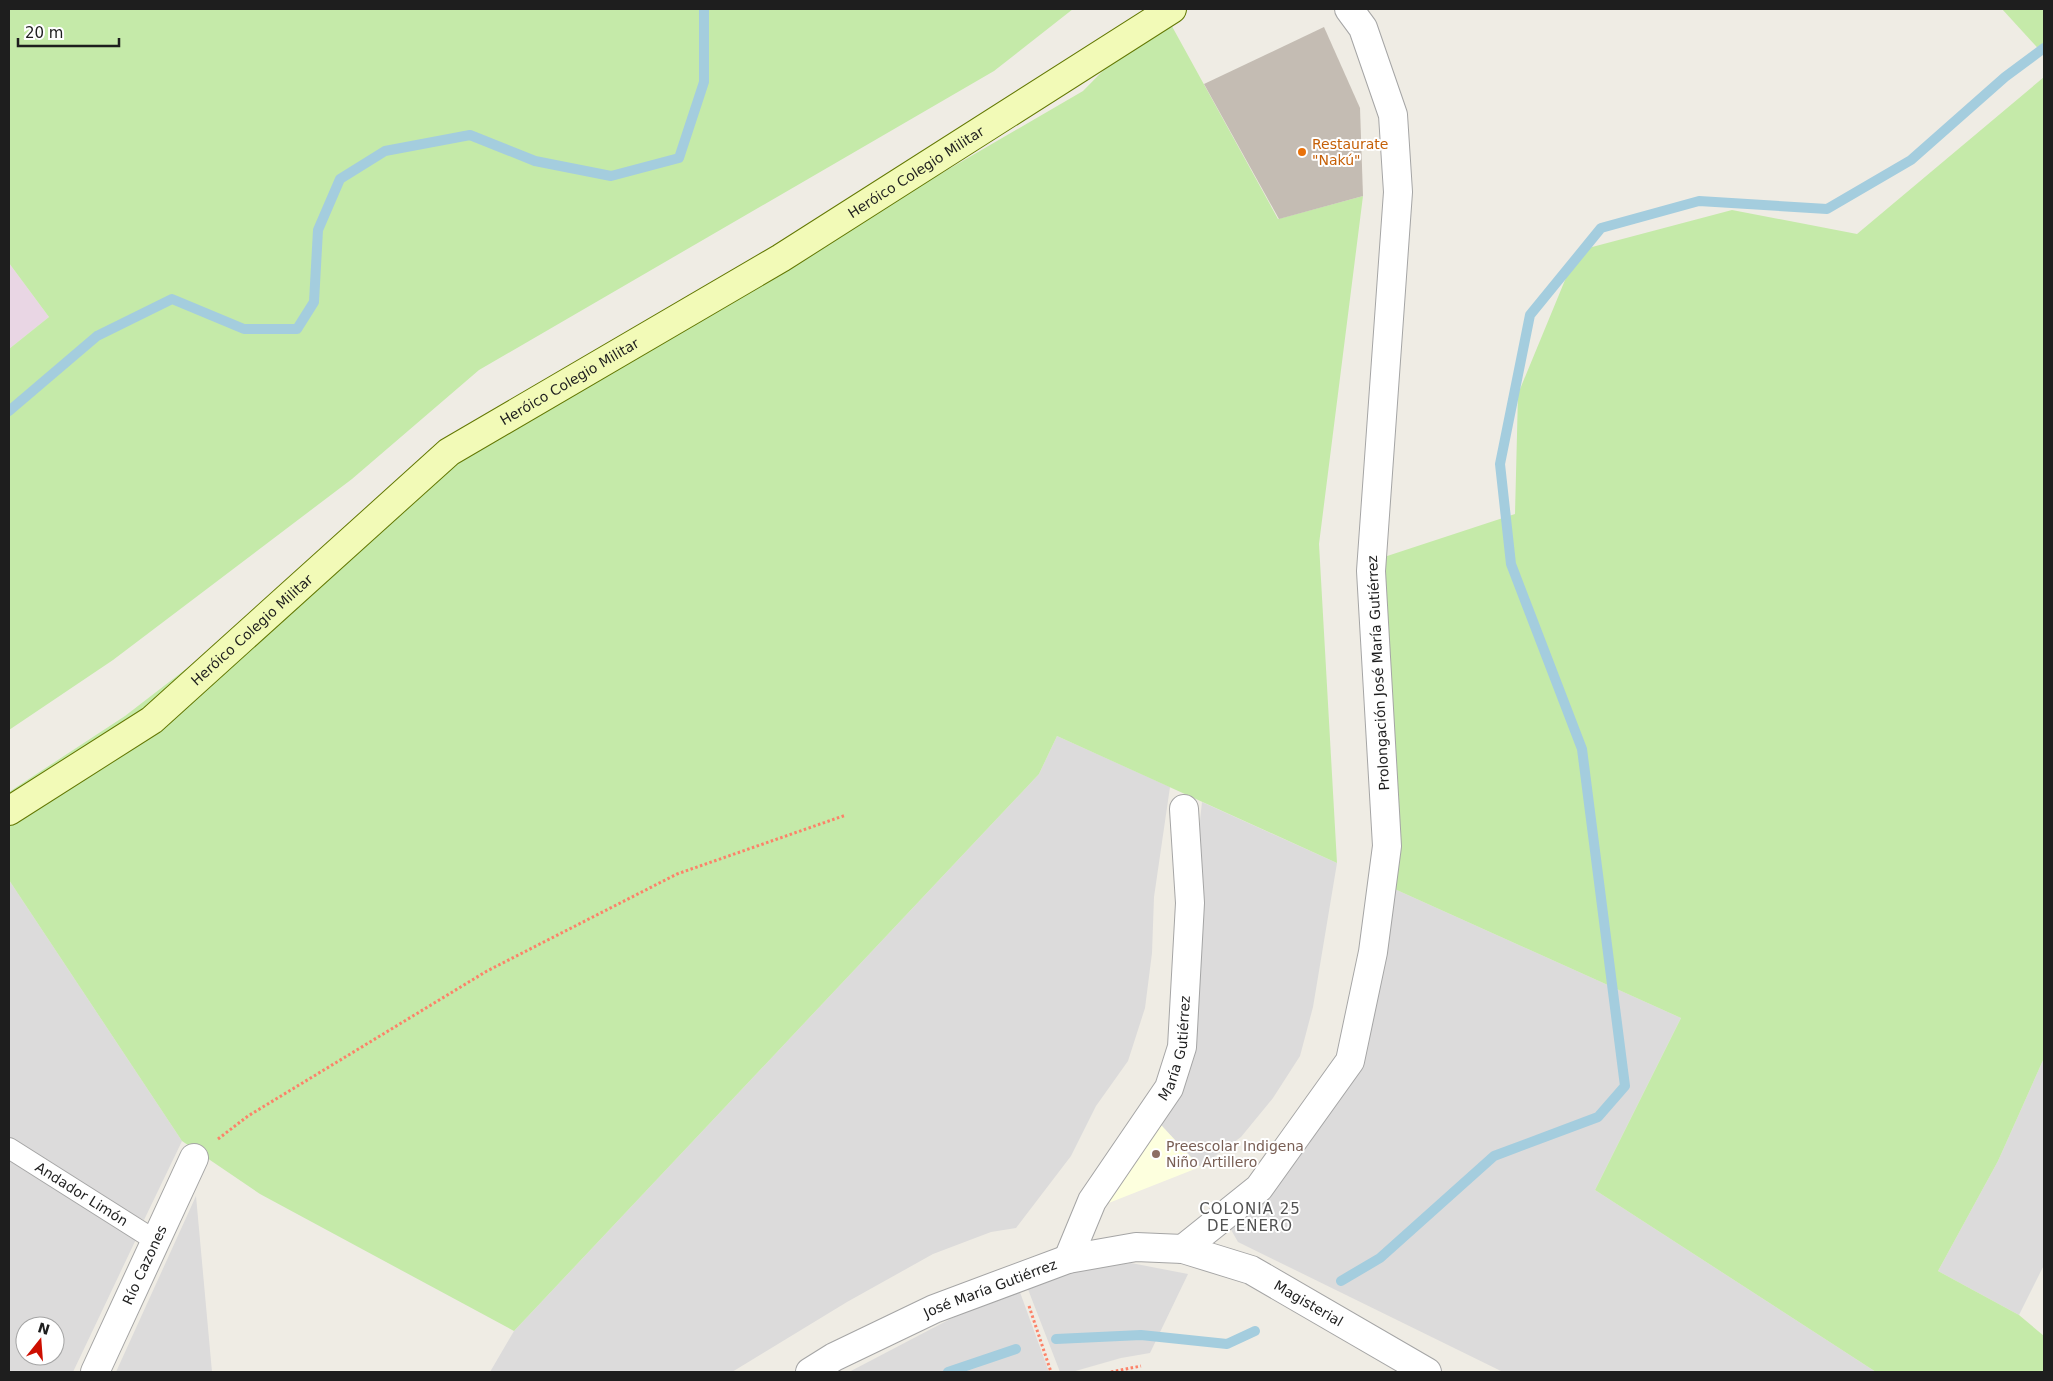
<svg xmlns="http://www.w3.org/2000/svg" width="2053" height="1381" viewBox="0 0 2053 1381" font-family="'DejaVu Sans',sans-serif">
	<style>
		.residential { fill: #dcdbdb; fill-rule: evenodd }
		.industrial { fill: #e9d6e4 }
		.education { fill: #fdffde }
		.grass { fill: #c5eaa9 }
		.lines { fill: none; stroke-linecap: round; stroke-linejoin: round }
		.stream { stroke: #a4cdde; stroke-width: 10 }
		.building { fill: #c4bcb3 }
		.lane-casing { stroke: #a5a5a5; stroke-width: 22 }
		.street-casing { stroke: #a5a5a5; stroke-width: 30 }
		.secondary-casing { stroke: #637803; stroke-width: 30 }
		.path { stroke: #fc8269; stroke-width: 3; stroke-dasharray: 2.5 2.5; stroke-linecap: butt }
		.lane { stroke: #fff; stroke-width: 20 }
		.street { stroke: #fff; stroke-width: 28 }
		.secondary { stroke: #f2fab7; stroke-width: 28 }
		.food-dot { fill: #e8710a; stroke: #fff; stroke-width: 2 }
		.education-dot { fill: #8d6e63; stroke: #fff; stroke-width: 2 }
		.labels { text-anchor: middle; stroke-width: 4; stroke-linejoin: round; paint-order: stroke }
		.food-label { font-size: 14px; fill: #c56008; stroke: #fff; text-anchor: start }
		.street-label { font-size: 14px; fill: #1e1e1e; stroke: #fff }
		.education-label { font-size: 14px; fill: #785e54; stroke: #fff; text-anchor: start }
		.neighbourhood-label { font-size: 15px; letter-spacing: 1px; fill: #515151; stroke: #fff }
	</style>
	<rect width="100%" height="100%" fill="#efece4"/>
	<g class="residential">
		<path d="M1057 736 1170 787 1154 897 1152 953 1145 1008 1128 1061 1096 1106 1071 1156 1016 1228 991 1232 933 1254 847 1302 732 1372H490L514 1331 1039 774Z"/>
		<path d="M1202 802 1337 863 1313 1007 1300 1056 1273 1098 1241 1137 1200 1167 1149 1112 1173 1067Z"/>
		<path d="M9 880 182 1141 144 1220 9 1152Z"/>
		<path d="M1379 882 1681 1018 1595 1190 1876 1372H1503L1238 1242 1226 1221 1354 1060Z"/>
		<path d="M2044 1058V1265L2019 1315 1938 1271 1998 1161Z"/>
		<path d="M9 1160 139 1233 73 1372H9ZM25 1326H55V1356H25Z"/>
		<path d="M196 1196 212 1372H116Z"/>
		<path d="M1131 1263 1188 1274 1150 1353 1121 1358 1072 1372H1060L1024 1279Z"/>
		<path d="M1017 1284 1049 1372H849Z"/>
	</g>
	<path class="industrial" d="M9 263 49 317 9 349Z"/>
	<path class="education" d="M1149 1112 1200 1167 1096 1208Z"/>
	<g class="grass">
		<path d="M9 9H1073L994 71 479 370 352 479 113 660 9 730V349L49 317 9 263Z"/>
		<path d="M2002 9H2044V55Z"/>
		<path d="M1163 10 1278 219 1363 196 1319 544 1337 863 1057 736 1039 774 514 1331 260 1194 182 1141 9 880V792L125 716 462 456 710 308 1083 91Z"/>
		<path d="M2044 77V1058L1998 1161 1938 1271 2019 1315 2044 1336V1372H1876L1595 1190 1681 1018 1379 882 1375 560 1515 514 1518 394 1577 251 1732 210 1857 234Z"/>
	</g>
	<g class="lines">
		<g class="stream">
			<path d="M9 411 97 336 172 299 244 329H297L314 302 318 230 340 179 385 151 470 135 535 161 611 176 679 158 704 82V9"/>
			<path d="M1341 1281 1380 1258 1494 1156 1598 1117 1625 1086 1582 749 1511 564 1500 464 1530 315 1601 228 1699 201 1827 209 1911 160 2005 77 2044 48"/>
			<path d="M1056 1339 1141 1335 1227 1344 1255 1331"/>
			<path d="M948 1372 1016 1349"/>
		</g>
	</g>
	<path class="building" d="M1324 27 1360 108 1363 196 1279 219 1204 84Z"/>
	<g class="lines">
		<g class="lane-casing">
			<g id="lane">
				<path id="s1" d="M9 1148 156 1241"/>
			</g>
		</g>
		<g class="street-casing">
			<g id="street">
				<path d="M1183 1249 1259 1188 1350 1061 1373 952 1387 846 1371 571 1398 192 1393 115 1363 28 1349 9"/>
				<path id="s2" d="M1068 1259 1092 1201 1169 1088 1182 1047 1190 903 1184 809"/>
				<path id="s3" d="M95 1372 194 1158"/>
				<path id="s4" d="M810 1372 834 1357 934 1309 1068 1259 1136 1247 1183 1249 1251 1270 1427 1372"/>
			</g>
		</g>
		<g class="secondary-casing">
			<g id="secondary">
				<path id="s5" d="M9 811 152 720 449 452 781 258 1172 9"/>
			</g>
		</g>
		<g class="path">
			<path d="M218 1139 248 1116 487 971 677 874 846 815"/>
			<path d="M1029 1306 1051 1372"/>
			<path d="M1111 1372 1141 1366"/>
		</g>
		<use href="#lane" class="lane"/>
		<use href="#street" class="street"/>
		<use href="#secondary" class="secondary"/>
	</g>
	<circle class="food-dot" cx="1302" cy="152" r="5"/>
	<circle class="education-dot" cx="1156" cy="1154" r="5"/>
	<g class="labels">
		<g class="food-label">
			<text x="1312" y="149">Restaurate<tspan x="1312" dy="16">"Nakú"</tspan></text>
		</g>
		<g class="street-label">
			<text dy="5" stroke="none"><textPath href="#s5" startOffset="1114">Heróico Colegio Militar</textPath></text>
			<text dy="5" stroke="none"><textPath href="#s5" startOffset="709">Heróico Colegio Militar</textPath></text>
			<text dy="5" stroke="none"><textPath href="#s5" startOffset="304">Heróico Colegio Militar</textPath></text>
			<text transform="translate(1378 673) rotate(-93)" y="5">Prolongación José María Gutiérrez</text>
			<text dy="5" stroke="none"><textPath href="#s2" startOffset="240">María Gutiérrez</textPath></text>
			<text dy="5" stroke="none"><textPath href="#s1" startOffset="86">Andador Limón</textPath></text>
			<text dy="5" stroke="none"><textPath href="#s3" startOffset="118">Río Cazones</textPath></text>
			<text dy="5" stroke="none"><textPath href="#s4" startOffset="199">José María Gutiérrez</textPath></text>
			<text dy="5" stroke="none"><textPath href="#s4" startOffset="536">Magisterial</textPath></text>
		</g>
		<g class="education-label">
			<text x="1166" y="1151">Preescolar Indigena<tspan x="1166" dy="16">Niño Artillero</tspan></text>
		</g>
		<g class="neighbourhood-label">
			<text x="1250" y="1214">COLONIA 25<tspan x="1250" dy="17">DE ENERO</tspan></text>
		</g>
	</g>
	<rect width="2053" height="1381" fill="none" stroke="#1e1e1e" stroke-width="20"/>
	<g transform="translate(40 1341) rotate(17)"><circle r="24" fill="#ffffff" stroke="#a5a5a5"/>
	<path d="M0-4L9 19L0 12L-9 19Z" fill="#cd0e00"/>
	<text y="-8" font-size="14" font-weight="bold" text-anchor="middle" fill="#1e1e1e">N</text>
	</g>
	<path d="M18 38v8h101v-8" fill="none" stroke="#1e1e1e" stroke-width="2.5"/>
	<text x="25" y="38" font-size="15" fill="#1e1e1e" stroke="#ffffff" stroke-width="4" paint-order="stroke">20 m</text>
</svg>
